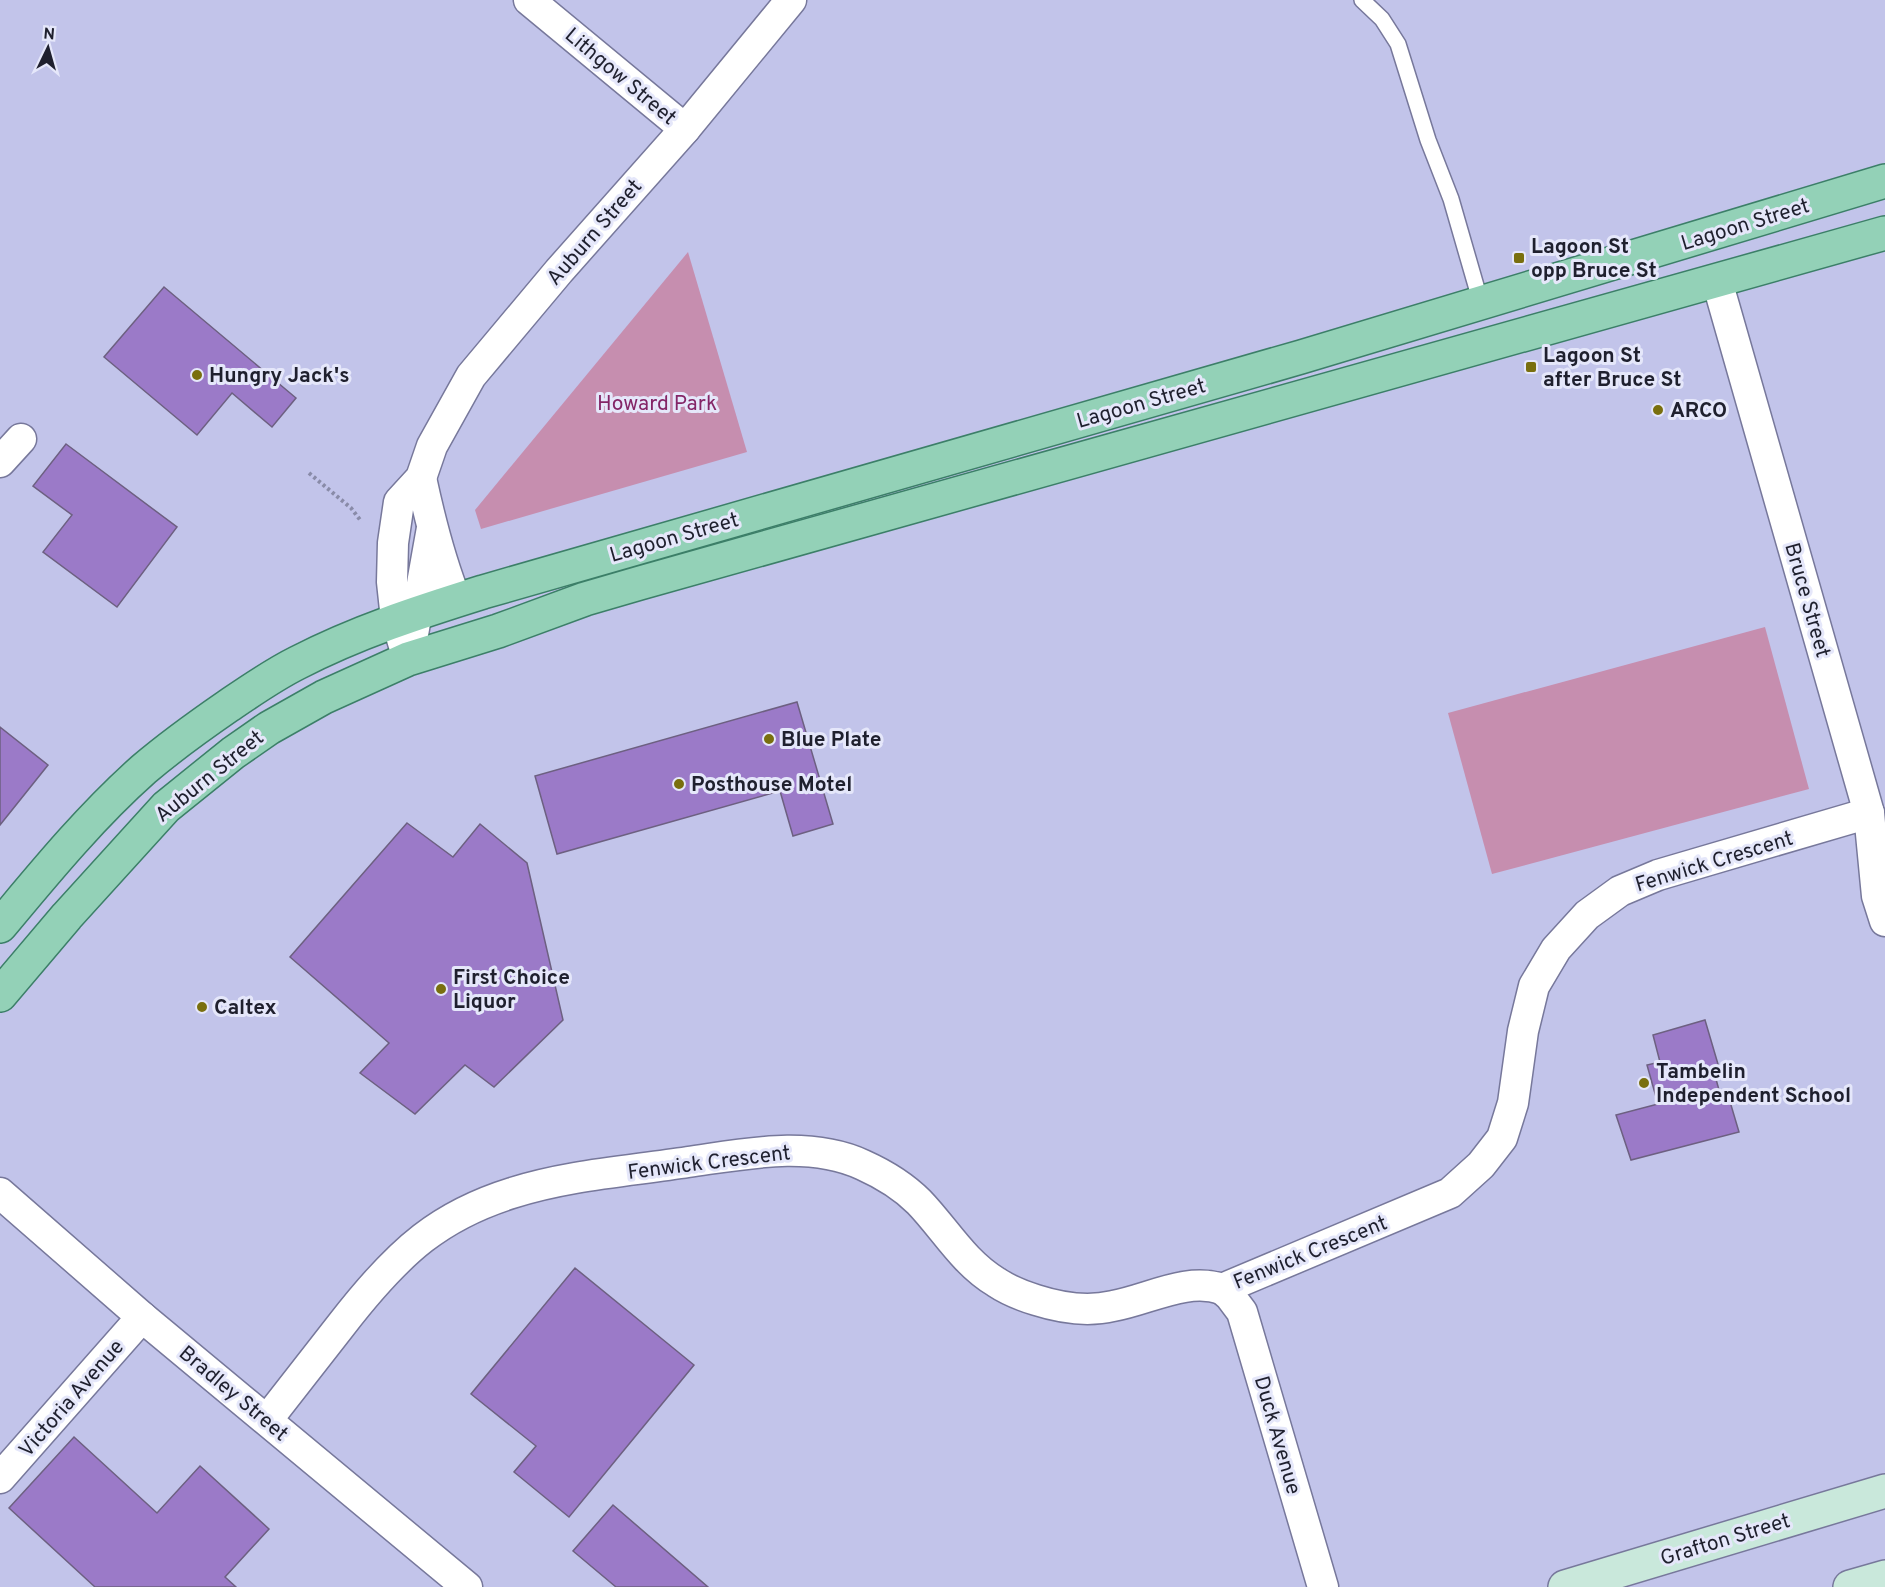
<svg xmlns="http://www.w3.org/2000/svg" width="1885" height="1587" viewBox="0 0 1885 1587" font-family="Overpass,sans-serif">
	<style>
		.green { fill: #c68eaf }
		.building { fill: #9b7ac8; stroke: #6d6081; stroke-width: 1.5 }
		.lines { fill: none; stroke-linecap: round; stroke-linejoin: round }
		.lane-casing { stroke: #77789b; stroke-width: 18 }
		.street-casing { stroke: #77789b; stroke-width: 33 }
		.secondary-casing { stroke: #77789b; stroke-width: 36 }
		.primary-casing { stroke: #3c7f68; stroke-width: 36 }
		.path { stroke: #898ba8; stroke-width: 4; stroke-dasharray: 3 3; stroke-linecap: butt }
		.lane { stroke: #fff; stroke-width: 15 }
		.street { stroke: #fff; stroke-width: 30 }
		.secondary { stroke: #c9e8db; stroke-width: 33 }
		.primary { stroke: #93d1b7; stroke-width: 33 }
		.poi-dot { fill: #796f0e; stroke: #e5e7fa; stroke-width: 2 }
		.labels { text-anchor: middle; stroke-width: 6; stroke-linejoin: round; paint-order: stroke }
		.street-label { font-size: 21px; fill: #1f202e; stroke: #e5e7fa }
		.poi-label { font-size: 21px; font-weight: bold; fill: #1f202e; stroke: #e5e7fa; text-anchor: start }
		.park-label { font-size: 21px; fill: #842567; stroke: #e5e7fa }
	</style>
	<rect width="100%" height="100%" fill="#c2c4ea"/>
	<g class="green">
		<path d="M688 252 747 452 481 529 475 510Z"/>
		<path d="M1765 627 1809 789 1492 874 1448 713Z"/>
	</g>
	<g class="building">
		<path d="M164 287 296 398 272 427 232 393 197 435 104 357Z"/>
		<path d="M66 444 177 527 117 607 43 552 72 515 33 486Z"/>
		<path d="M797 702 833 824 793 836 780 791 557 854 535 776Z"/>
		<path d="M0 727 48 765 0 825Z"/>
		<path d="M407 823 453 857 480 824 527 863 563 1020 494 1087 465 1065 415 1114 360 1073 389 1043 290 957Z"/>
		<path d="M1705 1020 1720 1071 1714 1072 1721 1097 1728 1095 1739 1132 1631 1160 1616 1115 1658 1104 1647 1065 1660 1062 1653 1035Z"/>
		<path d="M575 1268 694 1365 569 1517 514 1472 536 1446 471 1394Z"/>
		<path d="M74 1437 157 1513 200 1466 269 1529 225 1577 236 1587H95L9 1508Z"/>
		<path d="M613 1505 708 1587H616L573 1551Z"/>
	</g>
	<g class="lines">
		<g class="lane-casing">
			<path id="lane" d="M1362 0 1382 19 1398 44 1428 140 1451 199 1481 303"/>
		</g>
		<g class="street-casing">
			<g id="street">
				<path d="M529 0 685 129"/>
				<path d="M1717 281 1869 813 1877 896 1885 921"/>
				<path d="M0 462 21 439"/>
				<path d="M421 478C430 520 440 560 456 600"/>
				<path d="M413 634 432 528"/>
				<path d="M408 659 396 619 392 582 393 543 399 502 421 478 432 446 471 376 559 271 685 129 791 0"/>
				<path d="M0 1193 142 1317 467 1587"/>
				<path d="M1222 1289 1230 1296 1242 1312 1323 1587"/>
				<path d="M267 1420C292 1388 317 1356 342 1324 366 1293 392 1262 423 1238 449 1218 480 1203 512 1193 568 1175 630 1171 688 1162 745 1154 809 1140 863 1165 883 1174 904 1187 919 1202 945 1229 963 1262 996 1282 1008 1290 1023 1296 1036 1300 1061 1308 1088 1312 1113 1306 1148 1300 1186 1277 1222 1289L1450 1193 1481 1165 1502 1138 1513 1103 1523 1031 1534 986 1556 949 1587 915 1620 891 1658 875 1869 813"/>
				<path d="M0 1478 142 1317"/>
			</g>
		</g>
		<g class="secondary-casing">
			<g id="secondary">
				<path d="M1565 1587 1885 1491"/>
				<path d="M1850 1587 1885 1577"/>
			</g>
		</g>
		<g class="primary-casing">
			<g id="primary">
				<path d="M0 926C45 872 91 816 144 769 171 746 199 726 228 706 250 691 273 675 297 663 357 632 419 612 483 592L1301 357 1885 181"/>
				<path d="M0 995 67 916 166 807 233 753 269 728 324 697 408 659 498 631 585 599 640 583 1885 233"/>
			</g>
		</g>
		<path class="path" d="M309 473 351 508 361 521"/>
		<use href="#lane" class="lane"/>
		<use href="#street" class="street"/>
		<use href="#secondary" class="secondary"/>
		<use href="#primary" class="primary"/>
	</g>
	<g class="poi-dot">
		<rect x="1513" y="252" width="12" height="12" rx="3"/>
		<rect x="1525" y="361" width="12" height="12" rx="3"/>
		<circle cx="197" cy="375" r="6"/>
		<circle cx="1658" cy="410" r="6"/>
		<circle cx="769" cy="739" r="6"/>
		<circle cx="679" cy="784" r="6"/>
		<circle cx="441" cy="989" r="6"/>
		<circle cx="202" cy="1007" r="6"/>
		<circle cx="1644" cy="1083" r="6"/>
	</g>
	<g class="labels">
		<g class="street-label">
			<text transform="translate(621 76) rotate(40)" y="7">Lithgow Street</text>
			<text transform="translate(1745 224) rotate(-17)" y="7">Lagoon Street</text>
			<text transform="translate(594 232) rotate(-49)" y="7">Auburn Street</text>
			<text transform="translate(1141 403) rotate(-16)" y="7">Lagoon Street</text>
			<text transform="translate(674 537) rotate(-16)" y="7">Lagoon Street</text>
			<text transform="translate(1808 600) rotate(74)" y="7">Bruce Street</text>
			<text transform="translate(209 776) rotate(-39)" y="7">Auburn Street</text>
			<text transform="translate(1714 861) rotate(-17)" y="7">Fenwick Crescent</text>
			<text transform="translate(709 1162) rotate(-7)" y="7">Fenwick Crescent</text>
			<text transform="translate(1310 1252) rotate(-22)" y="7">Fenwick Crescent</text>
			<text transform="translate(234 1393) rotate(40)" y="7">Bradley Street</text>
			<text transform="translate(71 1398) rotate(-49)" y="7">Victoria Avenue</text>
			<text transform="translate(1278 1435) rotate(74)" y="7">Duck Avenue</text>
			<text transform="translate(1725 1539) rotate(-17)" y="7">Grafton Street</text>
		</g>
		<g class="poi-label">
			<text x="1531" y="253">Lagoon St<tspan x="1531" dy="24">opp Bruce St</tspan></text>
			<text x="1543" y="362">Lagoon St<tspan x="1543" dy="24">after Bruce St</tspan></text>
			<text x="209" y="382">Hungry Jack's</text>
			<text x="1670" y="417">ARCO</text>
			<text x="781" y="746">Blue Plate</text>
			<text x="691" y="791">Posthouse Motel</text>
			<text x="453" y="984">First Choice<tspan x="453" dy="24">Liquor</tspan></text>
			<text x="214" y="1014">Caltex</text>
			<text x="1656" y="1078">Tambelin<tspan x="1656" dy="24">Independent School</tspan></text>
		</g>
		<g class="park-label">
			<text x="657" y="410">Howard Park</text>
		</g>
	</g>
	<g transform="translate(48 48) rotate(5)" stroke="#e5e7fa" stroke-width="4.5" paint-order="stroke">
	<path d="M0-4.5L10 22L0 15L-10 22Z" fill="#1f202e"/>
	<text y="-9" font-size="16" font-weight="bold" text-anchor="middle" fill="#1f202e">N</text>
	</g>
</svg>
